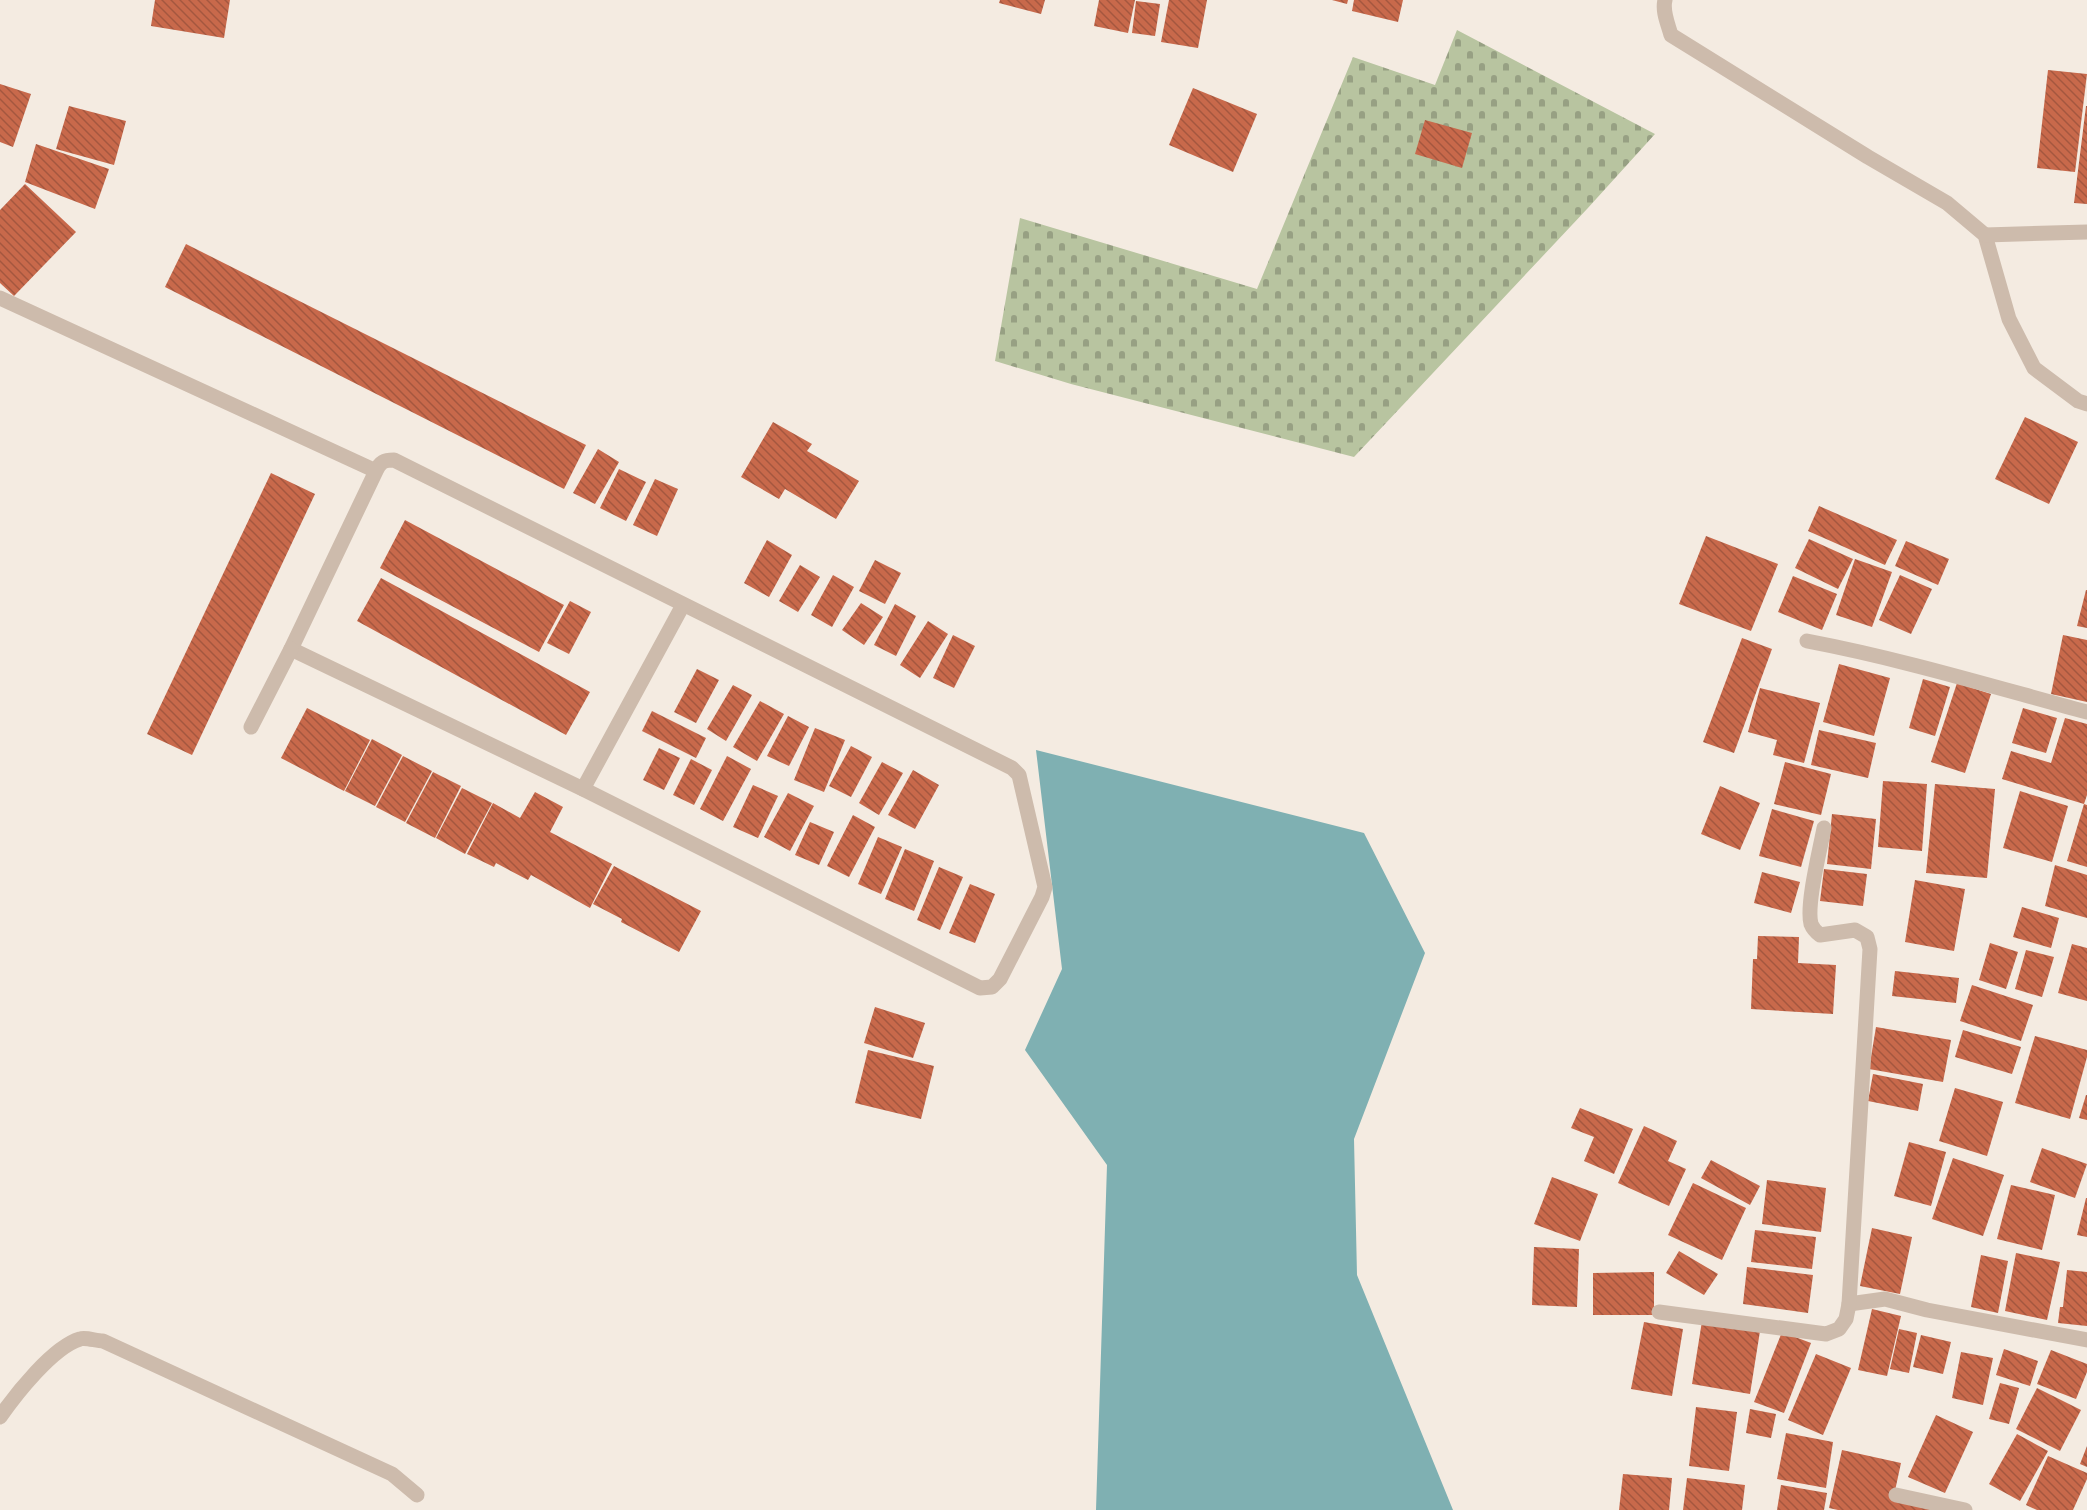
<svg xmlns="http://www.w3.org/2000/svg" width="2087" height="1510" viewBox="0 0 2087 1510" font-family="'Exo 2',sans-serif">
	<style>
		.cemetery { fill: url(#cemetery-stones) }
		.water { fill: #7fb0b2 }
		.building { fill: url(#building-back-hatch) }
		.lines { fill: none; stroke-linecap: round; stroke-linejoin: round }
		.street { stroke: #cdbbac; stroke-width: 15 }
	</style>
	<defs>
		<pattern id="cemetery-stones" width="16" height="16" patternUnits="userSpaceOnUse" patternTransform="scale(1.5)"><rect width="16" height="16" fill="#b8c4a0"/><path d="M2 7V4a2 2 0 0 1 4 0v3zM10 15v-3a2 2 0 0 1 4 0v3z" fill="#97a083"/></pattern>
		<pattern id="building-back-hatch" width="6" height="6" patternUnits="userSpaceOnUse" patternTransform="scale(1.5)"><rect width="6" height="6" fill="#c8694b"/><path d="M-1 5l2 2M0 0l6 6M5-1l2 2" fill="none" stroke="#a4573f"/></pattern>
	</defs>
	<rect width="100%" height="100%" fill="#f4ebe1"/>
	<path class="cemetery" d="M1457 30 1655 134 1587 209 1354 457 1071 384 995 361 1020 218 1257 289 1353 57 1435 85Z"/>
	<path class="water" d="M1036 750 1364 833 1425 953 1354 1139 1357 1275 1453 1510H1096L1107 1165 1025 1050 1062 969Z"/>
	<g class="building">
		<path d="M155 0H230L224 38 151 26Z"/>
		<path d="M1000 0H1045L1041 14 999 3Z"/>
		<path d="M1099 0H1135L1128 33 1094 26Z"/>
		<path d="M1169 0H1207L1198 48 1161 42Z"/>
		<path d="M1332 0H1348L1347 4Z"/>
		<path d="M1354 0H1403L1398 22 1352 11Z"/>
		<path d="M1136 1 1160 4 1155 36 1132 33Z"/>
		<path d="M2048 70 2087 74 2075 172 2037 168Z"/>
		<path d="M0 84 31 94 13 147 0 142Z"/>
		<path d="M1193 88 1257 114 1233 172 1169 145Z"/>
		<path d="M69 106 126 121 114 165 56 149Z"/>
		<path d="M2086 106H2087V204L2074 203Z"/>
		<path d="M1425 120 1472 133 1462 168 1415 154Z"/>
		<path d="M36 144 109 169 95 209 25 182Z"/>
		<path d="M25 184 76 232 14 296 0 283V210Z"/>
		<path d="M186 244 586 445 564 489 165 287Z"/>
		<path d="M2025 417 2078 442 2049 504 1995 479Z"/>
		<path d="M773 422 812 444 807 451 859 481 836 519 785 489 779 499 741 477Z"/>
		<path d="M598 449 619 462 595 504 573 493Z"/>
		<path d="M619 469 646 482 626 521 600 508Z"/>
		<path d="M271 473 315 494 192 755 147 734Z"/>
		<path d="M655 479 678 489 657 536 633 525Z"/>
		<path d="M1819 506 1897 540 1885 565 1808 531Z"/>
		<path d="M405 520 564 605 539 652 380 568Z"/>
		<path d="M1706 536 1778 564 1751 631 1679 604Z"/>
		<path d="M1809 539 1853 559 1838 589 1795 568Z"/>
		<path d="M767 540 792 555 769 597 744 583Z"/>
		<path d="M1906 541 1949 559 1938 585 1895 566Z"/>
		<path d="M1855 559 1892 572 1872 627 1836 615Z"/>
		<path d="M875 560 901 573 885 604 859 591Z"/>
		<path d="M800 565 820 577 798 612 779 601Z"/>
		<path d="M833 575 854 587 832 627 811 615Z"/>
		<path d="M1900 575 1932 589 1911 634 1879 620Z"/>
		<path d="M1793 576 1837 594 1822 630 1778 612Z"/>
		<path d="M381 578 590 692 566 735 357 621Z"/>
		<path d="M2086 590H2087V628L2077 626Z"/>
		<path d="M570 601 591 612 569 654 547 643Z"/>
		<path d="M861 603 883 617 864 645 842 630Z"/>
		<path d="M895 604 916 616 896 656 874 645Z"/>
		<path d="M928 621 948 634 920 678 900 665Z"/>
		<path d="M953 635 975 646 954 688 933 678Z"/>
		<path d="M2063 635 2087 640V702L2051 694Z"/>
		<path d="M1742 638 1772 649 1734 753 1703 742Z"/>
		<path d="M1839 664 1890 678 1874 736 1823 722Z"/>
		<path d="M697 669 719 680 696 723 674 712Z"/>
		<path d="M1923 679 1950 687 1935 736 1909 728Z"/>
		<path d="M1957 683 1991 694 1965 773 1931 762Z"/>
		<path d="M733 685 752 695 726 741 707 729Z"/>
		<path d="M1760 688 1820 703 1804 763 1773 755 1777 740 1748 732Z"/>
		<path d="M760 701 784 714 757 761 733 747Z"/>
		<path d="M307 708 370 740 344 791 281 758Z"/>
		<path d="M2023 708 2057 718 2046 753 2012 743Z"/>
		<path d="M652 711 706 738 696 758 642 731Z"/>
		<path d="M788 716 809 727 789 766 767 756Z"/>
		<path d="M2065 718 2087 724V795L2084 804 2002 779 2011 751 2051 763Z"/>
		<path d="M815 728 845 740 824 792 794 780Z"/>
		<path d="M1819 730 1876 743 1868 778 1811 765Z"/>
		<path d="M372 739 402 755 375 806 345 791Z"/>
		<path d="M851 746 872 757 851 797 829 786Z"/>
		<path d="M659 748 680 758 664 790 643 780Z"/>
		<path d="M403 756 432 771 405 822 376 807Z"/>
		<path d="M727 756 751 769 723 821 700 809Z"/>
		<path d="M691 759 712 770 694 805 673 795Z"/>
		<path d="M882 762 903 773 879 815 859 803Z"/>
		<path d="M1785 762 1831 774 1821 815 1774 804Z"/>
		<path d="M913 770 939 785 915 829 888 815Z"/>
		<path d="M433 772 461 786 435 838 406 823Z"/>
		<path d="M1883 781 1927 784 1922 851 1878 847Z"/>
		<path d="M1935 784 1995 789 1987 878 1926 873Z"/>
		<path d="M753 785 778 796 758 838 733 827Z"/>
		<path d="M1720 786 1760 803 1740 850 1701 834Z"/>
		<path d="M462 788 492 803 465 854 436 838Z"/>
		<path d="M2020 791 2068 806 2052 862 2003 848Z"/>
		<path d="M535 792 563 807 550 832 612 864 590 908 531 875 528 880 496 863 494 867 467 854 493 803 520 818Z"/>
		<path d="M788 793 814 806 790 851 764 837Z"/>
		<path d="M2084 804 2087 805V867L2067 861Z"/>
		<path d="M1772 809 1814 821 1801 867 1759 856Z"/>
		<path d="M1832 814 1876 819 1871 869 1827 864Z"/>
		<path d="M853 815 875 827 849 877 827 866Z"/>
		<path d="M810 822 834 832 819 865 795 855Z"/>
		<path d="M878 837 902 847 881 894 858 884Z"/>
		<path d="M905 849 934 861 914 911 885 899Z"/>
		<path d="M2055 865 2087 875V918L2045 906Z"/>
		<path d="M614 866 701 911 679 952 621 922 622 919 593 904Z"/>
		<path d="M939 867 963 877 940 930 917 920Z"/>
		<path d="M1824 869 1867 874 1863 906 1820 901Z"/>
		<path d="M1762 872 1800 882 1791 913 1754 903Z"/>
		<path d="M1915 880 1965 889 1954 951 1905 942Z"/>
		<path d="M970 884 995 894 975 943 949 933Z"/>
		<path d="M2022 907 2059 918 2051 948 2013 937Z"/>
		<path d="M1758 936 1799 937 1798 963 1836 965 1833 1014 1751 1009 1753 959H1757Z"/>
		<path d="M1990 943 2018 952 2006 989 1979 980Z"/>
		<path d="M2072 944 2087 948V1001L2058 993Z"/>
		<path d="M2026 950 2054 957 2042 997 2015 989Z"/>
		<path d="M1895 971 1959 978 1956 1003 1892 996Z"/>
		<path d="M1972 985 2033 1005 2021 1041 1960 1021Z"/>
		<path d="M875 1007 925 1023 913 1058 864 1043Z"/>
		<path d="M1876 1027 1951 1040 1943 1082 1869 1069Z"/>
		<path d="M1963 1030 2021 1047 2012 1074 1955 1057Z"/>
		<path d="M2035 1036 2087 1050V1057L2070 1119 2015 1103Z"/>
		<path d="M868 1050 934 1066 921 1119 855 1103Z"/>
		<path d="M1873 1074 1923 1084 1918 1111 1868 1101Z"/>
		<path d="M1955 1088 2003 1102 1987 1156 1939 1141Z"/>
		<path d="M2086 1095H2087V1120L2079 1118Z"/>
		<path d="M1580 1108 1633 1129 1614 1174 1584 1161 1594 1137 1571 1128Z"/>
		<path d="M1644 1126 1677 1141 1668 1161 1686 1169 1669 1206 1618 1183Z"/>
		<path d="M1909 1142 1946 1152 1931 1206 1894 1196Z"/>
		<path d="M2042 1148 2087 1164 2075 1198 2030 1182Z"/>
		<path d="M1953 1158 2004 1175 1983 1236 1932 1219Z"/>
		<path d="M1711 1160 1760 1186 1750 1205 1701 1178Z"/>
		<path d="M1552 1177 1598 1194 1580 1241 1534 1224Z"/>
		<path d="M1767 1180 1826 1188 1821 1232 1762 1224Z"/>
		<path d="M1693 1183 1746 1208 1722 1260 1668 1235Z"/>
		<path d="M2011 1185 2055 1195 2042 1250 1997 1239Z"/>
		<path d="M2086 1198H2087V1237L2077 1235Z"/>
		<path d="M1872 1228 1912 1237 1900 1294 1860 1286Z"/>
		<path d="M1755 1230 1816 1237 1812 1269 1751 1262Z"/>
		<path d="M1534 1247 1579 1249 1577 1307 1532 1305Z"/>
		<path d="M1679 1251 1718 1274 1704 1295 1666 1273Z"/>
		<path d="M2016 1253 2060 1262 2047 1320 2005 1311Z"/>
		<path d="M1981 1255 2008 1261 1998 1313 1971 1307Z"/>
		<path d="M1747 1267 1813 1275 1808 1313 1743 1304Z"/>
		<path d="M2067 1270 2087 1272V1326L2058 1323 2060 1307H2063Z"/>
		<path d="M1654 1272V1315H1593V1273Z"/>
		<path d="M1872 1309 1901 1316 1887 1376 1858 1370Z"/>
		<path d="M1702 1321 1760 1331 1750 1394 1692 1384Z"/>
		<path d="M1644 1322 1683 1329 1672 1396 1631 1389Z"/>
		<path d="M1899 1329 1917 1333 1909 1373 1890 1369Z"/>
		<path d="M1782 1332 1811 1343 1784 1413 1754 1402Z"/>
		<path d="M1921 1335 1951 1342 1943 1374 1913 1367Z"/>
		<path d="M2004 1349 2038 1361 2030 1386 1996 1375Z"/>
		<path d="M2051 1350 2087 1364V1372L2076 1399 2037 1384Z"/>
		<path d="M1961 1352 1993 1358 1983 1405 1952 1398Z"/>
		<path d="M1816 1354 1851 1368 1823 1435 1788 1420Z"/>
		<path d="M2000 1383 2019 1388 2009 1424 1989 1419Z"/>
		<path d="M2037 1388 2081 1410 2060 1451 2016 1429Z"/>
		<path d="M1696 1407 1737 1412 1729 1471 1689 1466Z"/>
		<path d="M1750 1409 1776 1414 1771 1438 1746 1433Z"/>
		<path d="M1936 1415 1973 1432 1945 1493 1908 1477Z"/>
		<path d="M1786 1433 1833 1442 1826 1488 1777 1479Z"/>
		<path d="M2017 1434 2048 1451 2020 1501 1989 1484Z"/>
		<path d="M2087 1446V1467L2080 1464Z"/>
		<path d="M1842 1450 1901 1463 1893 1500 1938 1510H1838L1829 1508Z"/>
		<path d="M2048 1456 2087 1473V1479L2073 1510H2037L2026 1505Z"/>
		<path d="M1623 1474 1672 1478 1669 1510H1619Z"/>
		<path d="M1687 1478 1745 1485 1742 1510H1683Z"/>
		<path d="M1781 1485 1827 1493 1824 1510H1777Z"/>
	</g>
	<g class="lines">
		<g class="street">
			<path d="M1665 0C1662 11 1668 24 1671 35L1868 157 1947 203 1985 235 2009 319 2034 368 2078 401 2087 404"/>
			<path d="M1985 235 2087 232"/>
			<path d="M0 298 376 471C380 462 384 460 394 460L1012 768 1019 775 1045 887 1042 897 1000 979 992 987 980 988 583 789 291 649 376 471"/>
			<path d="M1807 641C1902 659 1994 687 2087 712"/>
			<path d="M251 727 291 649"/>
			<path d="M583 789 683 605"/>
			<path d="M1849 1304 1885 1299 1927 1310 2087 1340"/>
			<path d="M1659 1312 1826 1334 1839 1329 1846 1319 1849 1304 1870 949 1867 937 1855 930 1820 935C1816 932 1813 929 1811 924 1806 905 1820 850 1824 828"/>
			<path d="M0 1417C16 1394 53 1347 80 1339 86 1337 96 1341 103 1341L392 1474 417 1495"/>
			<path d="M1896 1495 1965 1510"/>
		</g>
	</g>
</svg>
